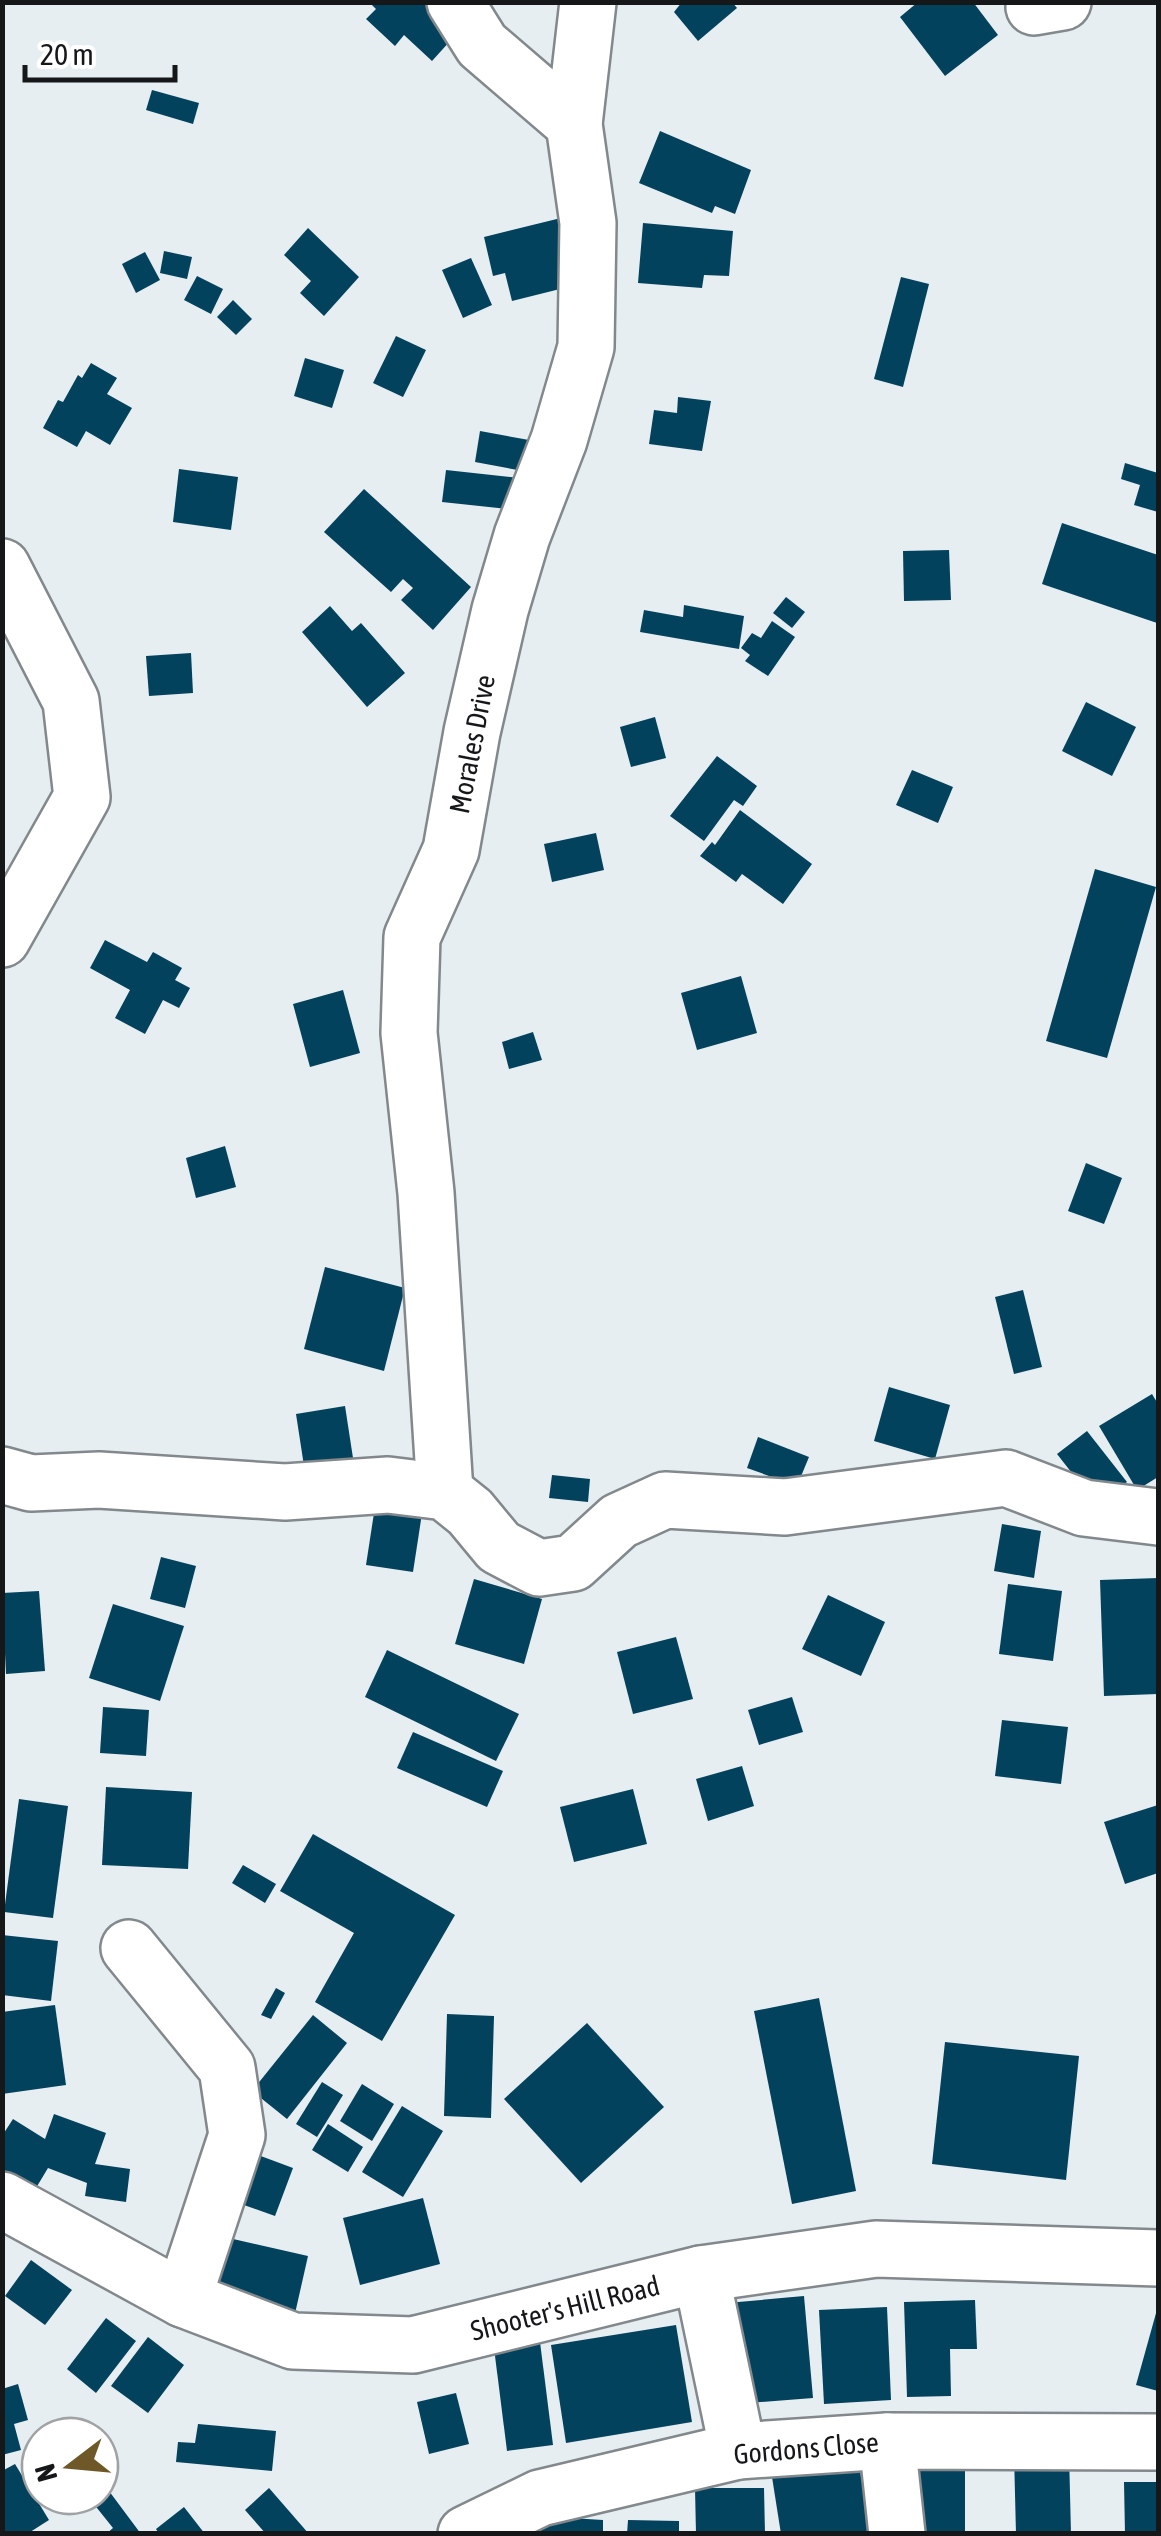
<svg xmlns="http://www.w3.org/2000/svg" width="1161" height="2536" viewBox="0 0 1161 2536" font-family="'Asap Condensed',sans-serif">
	<style>
		.building { fill: #03425c }
		.lines { fill: none; stroke-linecap: round; stroke-linejoin: round }
		.minor-casing { stroke: #82888b; stroke-width: 60 }
		.minor { stroke: #fff; stroke-width: 55 }
		.labels { text-anchor: middle; stroke-width: 10; stroke-linejoin: round; paint-order: stroke }
		.street-label { font-size: 28px; fill: #151719; stroke: #fff }
	</style>
	<rect width="100%" height="100%" fill="#e7eef2"/>
	<g class="building">
		<path d="M369 2H432L461 29 432 61 404 35 395 46 366 19 376 9Z"/>
		<path d="M682 2H732L737 8 698 41 674 12Z"/>
		<path d="M918 2H973L998 35 945 76 900 17Z"/>
		<path d="M152 90 199 103 193 124 146 110Z"/>
		<path d="M660 131 751 170 735 214 715 206 712 213 639 183Z"/>
		<path d="M565 217 580 284 512 301 505 273 493 276 484 237Z"/>
		<path d="M643 223 733 231 729 276 704 275 702 288 638 283Z"/>
		<path d="M308 228 359 277 324 316 300 293 311 281 284 255Z"/>
		<path d="M164 251 192 257 187 279 160 273Z"/>
		<path d="M145 252 160 280 136 293 122 264Z"/>
		<path d="M471 258 492 305 463 318 442 270Z"/>
		<path d="M197 276 223 289 211 314 184 300Z"/>
		<path d="M901 277 929 284 903 387 874 379Z"/>
		<path d="M233 300 252 319 236 335 217 317Z"/>
		<path d="M396 336 426 350 403 397 373 383Z"/>
		<path d="M305 358 344 370 332 408 294 396Z"/>
		<path d="M91 363 117 378 107 394 132 408 110 445 86 431 77 447 43 428 58 400 63 402 78 375 82 378Z"/>
		<path d="M678 397 711 401 702 451 649 444 654 410 677 413Z"/>
		<path d="M480 431 529 440 523 471 475 462Z"/>
		<path d="M1125 463 1158 473V512L1134 505 1140 485 1121 479Z"/>
		<path d="M179 469 238 477 231 530 173 522Z"/>
		<path d="M446 470 520 478 517 510 442 502Z"/>
		<path d="M364 489 471 587 433 630 401 600 413 588 403 579 391 592 324 532Z"/>
		<path d="M1062 523 1158 555 1157 623 1042 584Z"/>
		<path d="M949 550 951 600 904 601 903 551Z"/>
		<path d="M786 597 805 612 792 628 773 613Z"/>
		<path d="M684 605 744 616 739 649 640 632 644 610 683 617Z"/>
		<path d="M330 606 352 631 361 623 405 673 367 707 302 632Z"/>
		<path d="M772 621 795 637 768 676 745 661 750 655 741 648 752 633 761 638Z"/>
		<path d="M191 653 193 693 149 696 146 656Z"/>
		<path d="M1086 702 1136 727 1112 776 1062 751Z"/>
		<path d="M655 717 666 758 631 767 620 727Z"/>
		<path d="M717 756 757 786 743 806 734 800 704 841 670 816Z"/>
		<path d="M912 770 953 787 938 823 896 805Z"/>
		<path d="M740 810 812 864 783 904 742 874 736 882 700 856 712 842 715 845Z"/>
		<path d="M596 833 604 870 552 882 544 844Z"/>
		<path d="M1095 869 1156 887 1107 1058 1046 1041Z"/>
		<path d="M105 940 147 962 153 952 182 968 175 980 190 988 179 1008 163 1000 145 1034 115 1018 130 990 90 968Z"/>
		<path d="M741 976 757 1033 697 1050 681 993Z"/>
		<path d="M343 990 360 1053 310 1067 293 1004Z"/>
		<path d="M533 1032 542 1060 509 1069 502 1042Z"/>
		<path d="M225 1146 236 1187 196 1198 186 1158Z"/>
		<path d="M1086 1163 1122 1178 1104 1224 1068 1211Z"/>
		<path d="M325 1267 405 1288 384 1371 304 1349Z"/>
		<path d="M1023 1290 1042 1367 1014 1374 995 1297Z"/>
		<path d="M889 1387 950 1405 935 1459 874 1441Z"/>
		<path d="M1152 1394 1158 1404V1477L1137 1490 1099 1426Z"/>
		<path d="M345 1406 353 1458 304 1466 296 1414Z"/>
		<path d="M1087 1431 1127 1482 1097 1505 1057 1454Z"/>
		<path d="M758 1437 809 1457 797 1486 747 1468Z"/>
		<path d="M552 1475 590 1479 588 1502 549 1498Z"/>
		<path d="M376 1500 423 1507 413 1572 366 1565Z"/>
		<path d="M1002 1524 1041 1531 1034 1578 994 1571Z"/>
		<path d="M161 1557 196 1566 185 1608 150 1599Z"/>
		<path d="M1158 1578V1694L1104 1696 1100 1580Z"/>
		<path d="M474 1579 542 1599 524 1664 455 1644Z"/>
		<path d="M1008 1584 1062 1591 1053 1661 999 1654Z"/>
		<path d="M39 1591 45 1671 6 1674 2 1593Z"/>
		<path d="M828 1595 885 1622 861 1676 802 1649Z"/>
		<path d="M113 1604 184 1626 160 1701 89 1678Z"/>
		<path d="M676 1637 693 1699 633 1714 617 1652Z"/>
		<path d="M387 1650 519 1714 496 1761 365 1697Z"/>
		<path d="M792 1697 803 1732 759 1745 748 1710Z"/>
		<path d="M103 1707 149 1710 146 1756 100 1753Z"/>
		<path d="M1002 1720 1068 1727 1061 1784 995 1776Z"/>
		<path d="M413 1732 503 1771 487 1807 397 1768Z"/>
		<path d="M742 1766 754 1806 708 1821 696 1779Z"/>
		<path d="M106 1787 192 1792 188 1869 102 1865Z"/>
		<path d="M633 1789 647 1844 574 1862 560 1807Z"/>
		<path d="M19 1799 68 1806 53 1918 4 1912Z"/>
		<path d="M1158 1805V1873L1125 1884 1104 1822Z"/>
		<path d="M313 1834 455 1915 382 2041 315 2002 354 1933 280 1891Z"/>
		<path d="M243 1865 276 1884 265 1903 232 1883Z"/>
		<path d="M2 1935 58 1941 51 2001 2 1995Z"/>
		<path d="M276 1988 285 1993 271 2019 261 2015Z"/>
		<path d="M819 1998 856 2191 792 2204 754 2011Z"/>
		<path d="M55 2005 66 2085 2 2094V2012Z"/>
		<path d="M447 2014 494 2016 491 2118 444 2116Z"/>
		<path d="M313 2015 347 2043 287 2119 252 2091Z"/>
		<path d="M587 2023 664 2107 581 2183 504 2099Z"/>
		<path d="M945 2042 1079 2056 1066 2180 932 2164Z"/>
		<path d="M322 2082 343 2095 317 2137 296 2124Z"/>
		<path d="M362 2084 394 2104 372 2141 340 2121Z"/>
		<path d="M402 2106 443 2131 403 2197 362 2172Z"/>
		<path d="M54 2114 106 2133 95 2164 130 2169 126 2202 85 2196 87 2183 48 2168 33 2193 2 2174V2136L13 2119 45 2139Z"/>
		<path d="M328 2124 363 2147 348 2172 312 2150Z"/>
		<path d="M239 2148 293 2168 275 2216 221 2197Z"/>
		<path d="M423 2198 440 2264 360 2285 343 2218Z"/>
		<path d="M207 2233 308 2256 294 2318 193 2295Z"/>
		<path d="M31 2260 72 2290 45 2325 5 2296Z"/>
		<path d="M804 2296 813 2398 735 2404 727 2303Z"/>
		<path d="M975 2300 977 2349H950L951 2396 907 2397 904 2302Z"/>
		<path d="M1158 2306V2391L1136 2385Z"/>
		<path d="M887 2307 891 2400 824 2404 819 2310Z"/>
		<path d="M106 2318 136 2341 96 2393 67 2369Z"/>
		<path d="M676 2325 692 2422 566 2443 551 2345Z"/>
		<path d="M148 2337 184 2365 148 2413 111 2386Z"/>
		<path d="M540 2342 553 2445 507 2451 494 2348Z"/>
		<path d="M18 2384 28 2420 14 2424 21 2450 2 2455V2389Z"/>
		<path d="M456 2393 469 2444 429 2454 417 2402Z"/>
		<path d="M198 2424 276 2431 272 2471 176 2462 178 2442 195 2443Z"/>
		<path d="M902 2443 965 2444V2534H902Z"/>
		<path d="M1069 2453 1071 2534H1016L1014 2454Z"/>
		<path d="M15 2464 49 2520 27 2534H2V2471Z"/>
		<path d="M859 2464 870 2534H781L772 2477Z"/>
		<path d="M1124 2482H1158V2534H1125Z"/>
		<path d="M269 2488 309 2534H266L245 2510Z"/>
		<path d="M695 2488H764L765 2534H696Z"/>
		<path d="M109 2491 141 2534H106L113 2528 93 2503Z"/>
		<path d="M184 2507 205 2534H159L156 2529Z"/>
		<path d="M538 2516 603 2520V2534H537Z"/>
		<path d="M628 2520 679 2521V2534H627Z"/>
	</g>
	<g class="lines">
		<g class="minor-casing">
			<g id="minor">
				<path d="M455 2 482 45 574 124"/>
				<path d="M1034 7 1063 2"/>
				<path d="M2 567 71 701 82 797 2 939"/>
				<path d="M2 1475 31 1483 99 1480 285 1492 388 1485 445 1492 470 1512 499 1547 539 1568 573 1563 619 1521 665 1500 785 1507 1006 1478 1084 1508 1158 1517"/>
				<path d="M445 1492 426 1193 409 1033 412 937 451 850 472 732 500 610 522 536 559 440 586 347 588 223 574 124 588 2"/>
				<path d="M129 1948 227 2068 237 2135 183 2299"/>
				<path d="M2 2200 183 2299 293 2341 413 2345 701 2274 876 2249 1158 2258"/>
				<path d="M701 2274 738 2451"/>
				<path d="M887 2441 897 2534"/>
				<path d="M466 2534 540 2498 738 2451 887 2441 1158 2442"/>
			</g>
		</g>
		<use href="#minor" class="minor"/>
	</g>
	<g class="labels">
		<g class="street-label">
			<text transform="translate(472 744) rotate(-79)" y="10">Morales Drive</text>
			<text transform="translate(565 2308) rotate(-14)" y="10">Shooter's Hill Road</text>
			<text transform="translate(806 2448) rotate(-5)" y="10">Gordons Close</text>
		</g>
	</g>
	<rect width="1161" height="2536" fill="none" stroke="#151719" stroke-width="10"/>
	<g transform="translate(70 2466) rotate(254)"><circle r="48" fill="#ffffff" stroke="#a1a2a3" stroke-width="2.5"/>
	<path d="M0-8L18 38L0 25L-18 38Z" fill="#6f5828"/>
	<text y="-15" font-size="28" font-weight="bold" text-anchor="middle" fill="#151719">N</text>
	</g>
	<path d="M25 65v15h150v-15" fill="none" stroke="#151719" stroke-width="5"/>
	<text x="40" y="65" font-size="30" fill="#151719" stroke="#ffffff" stroke-width="8" paint-order="stroke">20 m</text>
</svg>
